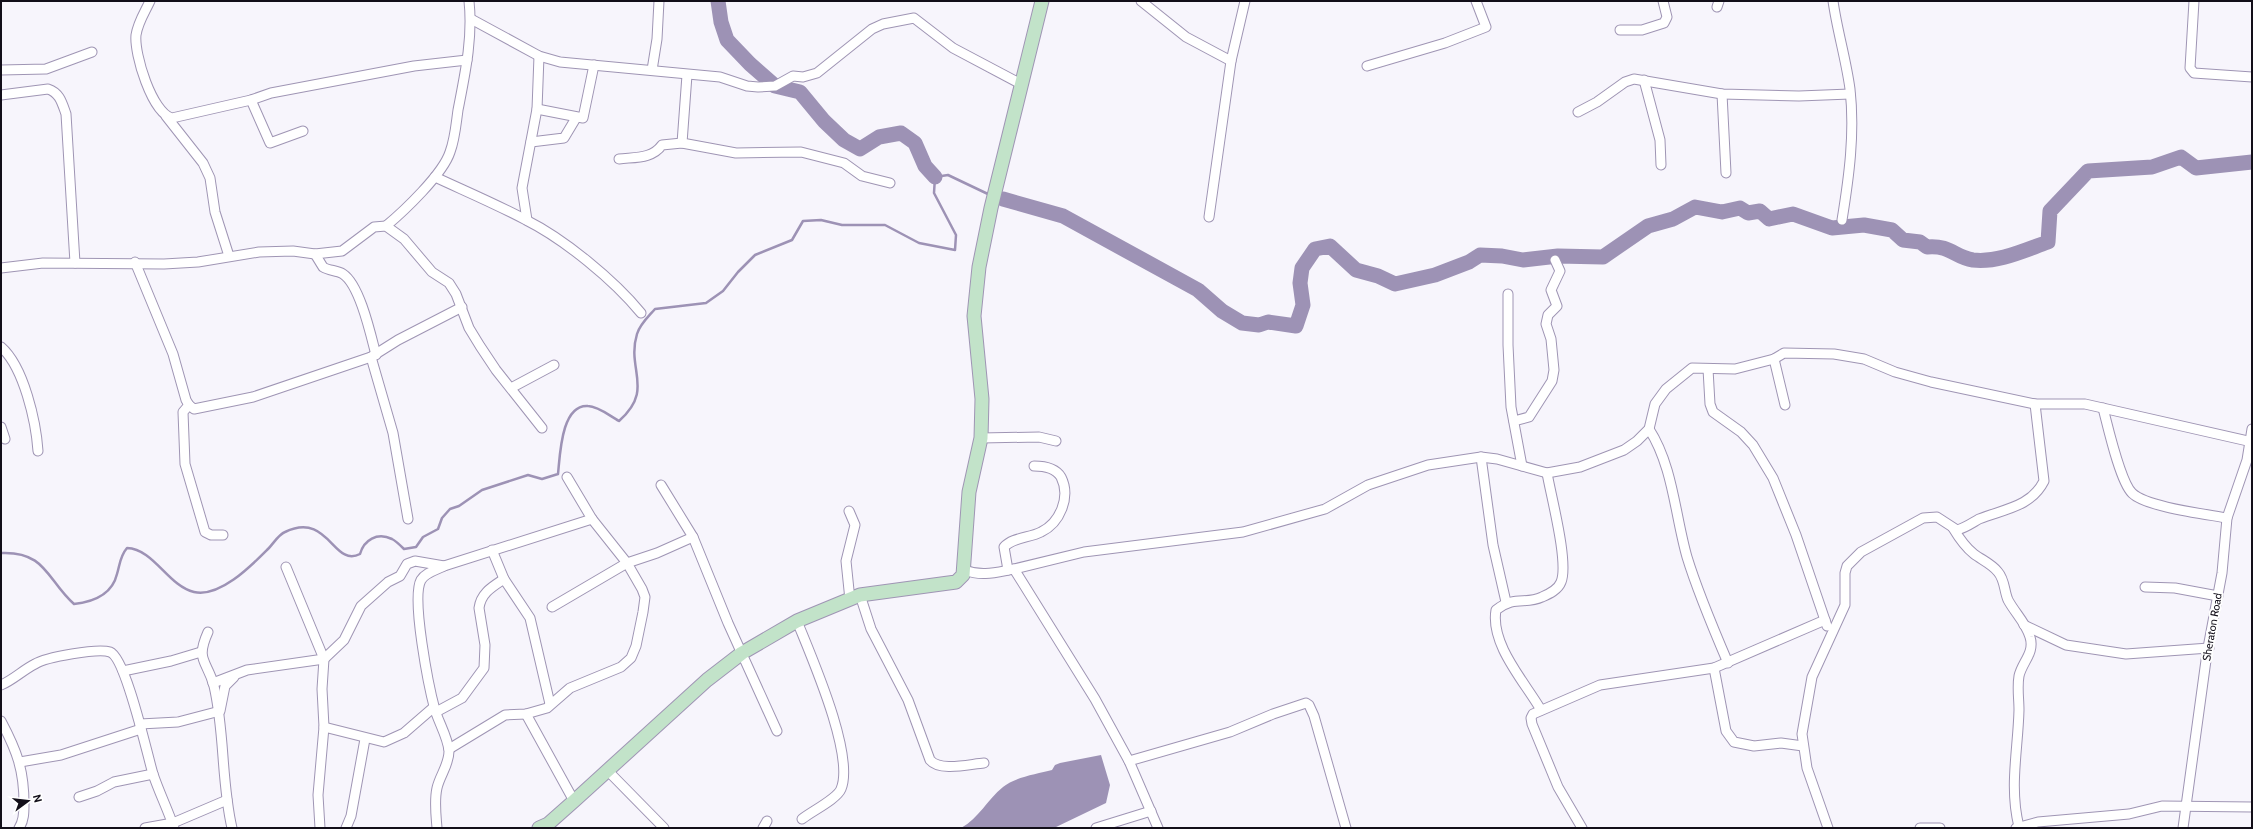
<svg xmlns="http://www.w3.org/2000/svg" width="2253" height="829" viewBox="0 0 2253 829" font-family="Cabin,sans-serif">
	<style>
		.water { fill: #9d92b5 }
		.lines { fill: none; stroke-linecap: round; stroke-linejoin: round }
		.stream { stroke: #9d92b5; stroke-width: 2.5 }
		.river { stroke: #9d92b5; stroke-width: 15 }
		.street-casing { stroke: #9f95b4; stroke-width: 11 }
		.secondary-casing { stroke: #9f95b4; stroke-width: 15 }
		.street { stroke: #fff; stroke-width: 9 }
		.secondary { stroke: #c2e3c9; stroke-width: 13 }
		.labels { text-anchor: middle; stroke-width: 4; stroke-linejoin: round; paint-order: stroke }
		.street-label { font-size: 11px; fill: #120e19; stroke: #fff }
	</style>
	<rect width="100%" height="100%" fill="#f7f5fc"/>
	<path class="water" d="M1101 755 1110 785 1106 803 1054 828H961C979 818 987 800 1003 787 1015 777 1037 774 1052 770L1055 765 1060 763Z"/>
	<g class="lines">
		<path class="stream" d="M1 553C46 551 47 580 74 604 92 602 112 595 117 574 120 564 120 556 127 548 154 549 168 586 194 592 220 598 252 565 268 549 273 544 279 534 285 532 329 511 333 568 360 554 364 540 377 532 392 539 396 541 401 546 404 549L416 547 423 537 438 529 442 518 450 509 459 506 482 490 528 475 542 479 558 474C560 456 561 404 588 406 598 406 610 416 619 421 655 389 626 370 637 334 640 324 648 317 655 309L706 303 723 291 738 272 755 255 792 240 803 221 821 220 842 225H885L919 243 955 250 956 235 934 193 935 177 948 175 990 195"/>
		<g class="river">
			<path d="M718 1 721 22 727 40 750 64 775 86 800 92 824 121 844 140 860 149 879 137 901 133 915 143 925 166 935 177"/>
			<path d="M1003 199 1063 216 1198 290 1222 311 1242 323 1259 325 1268 322 1296 326 1303 305 1300 283 1302 268 1315 249 1330 246 1356 270 1378 276 1395 284 1435 275 1469 262 1480 255 1502 256 1523 260 1558 256 1603 257 1648 226 1673 219 1695 207 1722 212 1740 208 1748 213 1760 211 1769 219 1793 214 1832 228 1864 225 1892 230 1903 240 1920 242 1927 247C1951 245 1954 257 1973 260 1998 263 2025 250 2048 242L2050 211 2088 171 2152 167 2181 157 2196 168 2252 162"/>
		</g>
		<g class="street-casing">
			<g id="street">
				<path d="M150 1C145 12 138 22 136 35 134 54 152 113 172 118L251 100 271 93 414 66 467 60"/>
				<path d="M1141 1 1186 37 1231 61"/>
				<path d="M1833 1C1837 30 1846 59 1850 89 1855 133 1849 177 1842 220"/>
				<path d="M2194 1 2190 68 2194 73 2252 77"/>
				<path d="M1717 7 1719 1"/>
				<path d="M471 19 539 56 560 62 720 77 747 86 758 87 775 86 793 76 803 77 817 73 872 29 883 24 914 18 953 48 1021 84"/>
				<path d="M1620 30H1642L1664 23 1667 17 1663 1"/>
				<path d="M1367 66 1445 43 1486 27 1476 1"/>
				<path d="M1 70 46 69 92 52"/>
				<path d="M652 70 657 39 659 1"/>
				<path d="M687 75 682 143 736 153 801 152 844 163 862 176 890 183"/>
				<path d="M1644 80 1660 140 1661 165"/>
				<path d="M1722 94 1726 173"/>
				<path d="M1 95 48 89C60 93 62 103 66 114L75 263"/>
				<path d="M251 100 270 143 303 131"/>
				<path d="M537 109 583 118 594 65"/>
				<path d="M1578 112 1597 102 1625 82 1634 79 1722 94 1799 96 1850 94"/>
				<path d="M166 116 203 163 210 178 215 212 229 256"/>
				<path d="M531 142 564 138 576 118"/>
				<path d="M619 159C635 157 652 159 662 145L682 143"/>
				<path d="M435 177C465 191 496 204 526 220 564 239 614 280 641 313"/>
				<path d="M1209 217 1231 61 1245 1"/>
				<path d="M527 220 522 188 537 109 539 56"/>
				<path d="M386 226C404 211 443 174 450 152 455 139 456 124 458 110 465 74 473 38 469 1"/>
				<path d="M315 254 323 267C329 271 337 270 343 274 360 285 371 336 376 355"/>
				<path d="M135 262 173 354 186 400 189 405 194 409 253 397 371 357 398 340 462 307"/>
				<path d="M1 268 43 263 164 264 198 262 259 252 293 251 315 254 342 251 374 227 386 226 404 239 432 272 449 283 456 294 469 328 480 346 496 370 542 428"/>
				<path d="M1508 294V345L1511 407 1522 466"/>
				<path d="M1 347C24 367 36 422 38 451"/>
				<path d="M371 357 393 433 408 519"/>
				<path d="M1774 359 1785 405"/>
				<path d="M1708 369 1710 404 1713 412 1741 432 1753 445 1773 478 1796 535 1827 626"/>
				<path d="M511 388 554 365"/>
				<path d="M189 405 183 412 185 464 205 532 211 535H223"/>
				<path d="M2103 408C2108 427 2120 481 2132 493 2146 507 2205 514 2227 518"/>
				<path d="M1514 421 1529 417 1552 381 1554 370 1551 339 1546 324 1548 315 1557 306 1551 290 1560 271 1555 260"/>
				<path d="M1 427 5 439"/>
				<path d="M1649 429C1673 466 1675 515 1687 557 1698 593 1713 628 1728 663"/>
				<path d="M981 438 1039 437 1056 441"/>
				<path d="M1481 457 1493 545 1506 602"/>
				<path d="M661 485 693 537 728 623 777 731"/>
				<path d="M849 511 855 525 846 561 850 600"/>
				<path d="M1953 528C1959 538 1965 547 1974 554 1982 560 1992 564 1998 572 2005 580 2004 591 2008 600 2015 613 2026 623 2030 637 2035 653 2022 662 2019 676 2017 687 2019 699 2019 710 2018 750 2009 787 2019 827"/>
				<path d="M492 550 504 579 530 618 550 704"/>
				<path d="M286 567 324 659 322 689 324 727 318 795 320 828"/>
				<path d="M1014 569 1084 552 1243 532 1325 509 1368 485 1428 465 1481 457 1497 459 1547 473 1580 467 1624 450 1637 441 1649 429 1655 404 1666 389 1692 368 1735 369 1774 359 1784 353 1834 354 1864 359 1895 372 1931 382 2035 404H2085L2252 442"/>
				<path d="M965 570C982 577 997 572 1014 569L1095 699 1129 761 1158 828"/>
				<path d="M1008 570 1004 547C1013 537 1030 538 1041 532 1060 523 1071 497 1061 477 1055 467 1043 466 1034 466"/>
				<path d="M2145 587 2175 588 2218 596"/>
				<path d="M860 595 871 629 908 700 930 760C940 772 970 764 984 763"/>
				<path d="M552 607 627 563 657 553 693 537"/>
				<path d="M797 621C811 656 855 755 841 789 837 799 812 811 802 819"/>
				<path d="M2024 625 2066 645 2126 654 2209 648"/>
				<path d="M208 632C195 661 207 660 214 686 225 733 221 781 232 828"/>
				<path d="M1714 668 1726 731 1734 742 1754 746 1781 743 1803 746"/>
				<path d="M123 671 171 661 201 652"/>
				<path d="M213 683 247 670 324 659 344 640 361 606 388 582 400 576 407 564 415 561 444 566"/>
				<path d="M1 685C13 680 23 670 35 664 46 657 98 648 110 652 126 658 147 754 153 774 159 792 168 810 174 828"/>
				<path d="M1541 710C1524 681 1490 644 1496 610 1515 595 1525 605 1542 597 1549 594 1558 590 1561 582 1569 563 1551 496 1547 473"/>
				<path d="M436 712 462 698 484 668 485 645 479 608C481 593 492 587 504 579"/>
				<path d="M526 714 574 801"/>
				<path d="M1 721C17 751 24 770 24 804 24 812 24 821 19 828"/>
				<path d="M140 724 178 722 220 711 225 686 234 677"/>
				<path d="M324 727 384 742 404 733 434 707"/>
				<path d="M449 749 505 715 526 714 547 708 570 688 621 667 631 658 636 646 643 612 645 597 642 589 627 563 592 519 567 477"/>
				<path d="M1129 761 1230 732 1273 714 1306 703 1309 705 1314 716 1346 828"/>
				<path d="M20 762 61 755 141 729"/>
				<path d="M607 770 664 828"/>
				<path d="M79 797 97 791 114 782 153 774"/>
				<path d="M145 828 173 823 227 800"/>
				<path d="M346 828 351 816 365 739"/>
				<path d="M437 828C436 815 434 801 437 788 440 775 449 765 449 751 448 738 439 723 435 710 429 688 411 598 421 580 426 572 437 570 444 566L592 519"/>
				<path d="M763 828 767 821"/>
				<path d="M1096 828 1151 811"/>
				<path d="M1582 828 1558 787 1532 724 1531 718 1533 714 1600 685 1714 668 1825 620"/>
				<path d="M1828 828 1807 768 1802 734 1812 677 1845 605V573L1847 566 1861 552 1923 518 1937 517 1957 530C1965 528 1972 523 1979 519 2004 509 2031 507 2044 481L2035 404"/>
				<path d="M1920 828H1940"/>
				<path d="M2016 828 2038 822 2129 814 2162 806 2252 807"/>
				<path d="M2183 828 2207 653 2222 573 2227 518 2247 460 2252 429"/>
			</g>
		</g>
		<g class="secondary-casing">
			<path id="secondary" d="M539 828 548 824 574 801 707 680 742 653 797 621 860 595 956 582 963 575 969 492 981 438 982 399 974 316 979 267 991 208 1042 1"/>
		</g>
		<use href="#street" class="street"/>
		<use href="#secondary" class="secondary"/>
	</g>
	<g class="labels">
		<g class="street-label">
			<text transform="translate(2212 627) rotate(-80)" y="4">Sheraton Road</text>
		</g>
	</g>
	<rect width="2253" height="829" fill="none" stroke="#120e19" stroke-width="4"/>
	<g transform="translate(28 801) rotate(75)" stroke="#ffffff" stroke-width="3" paint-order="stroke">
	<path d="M0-3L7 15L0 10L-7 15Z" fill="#120e19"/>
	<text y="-6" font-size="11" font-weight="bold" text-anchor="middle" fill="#120e19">N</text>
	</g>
</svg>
